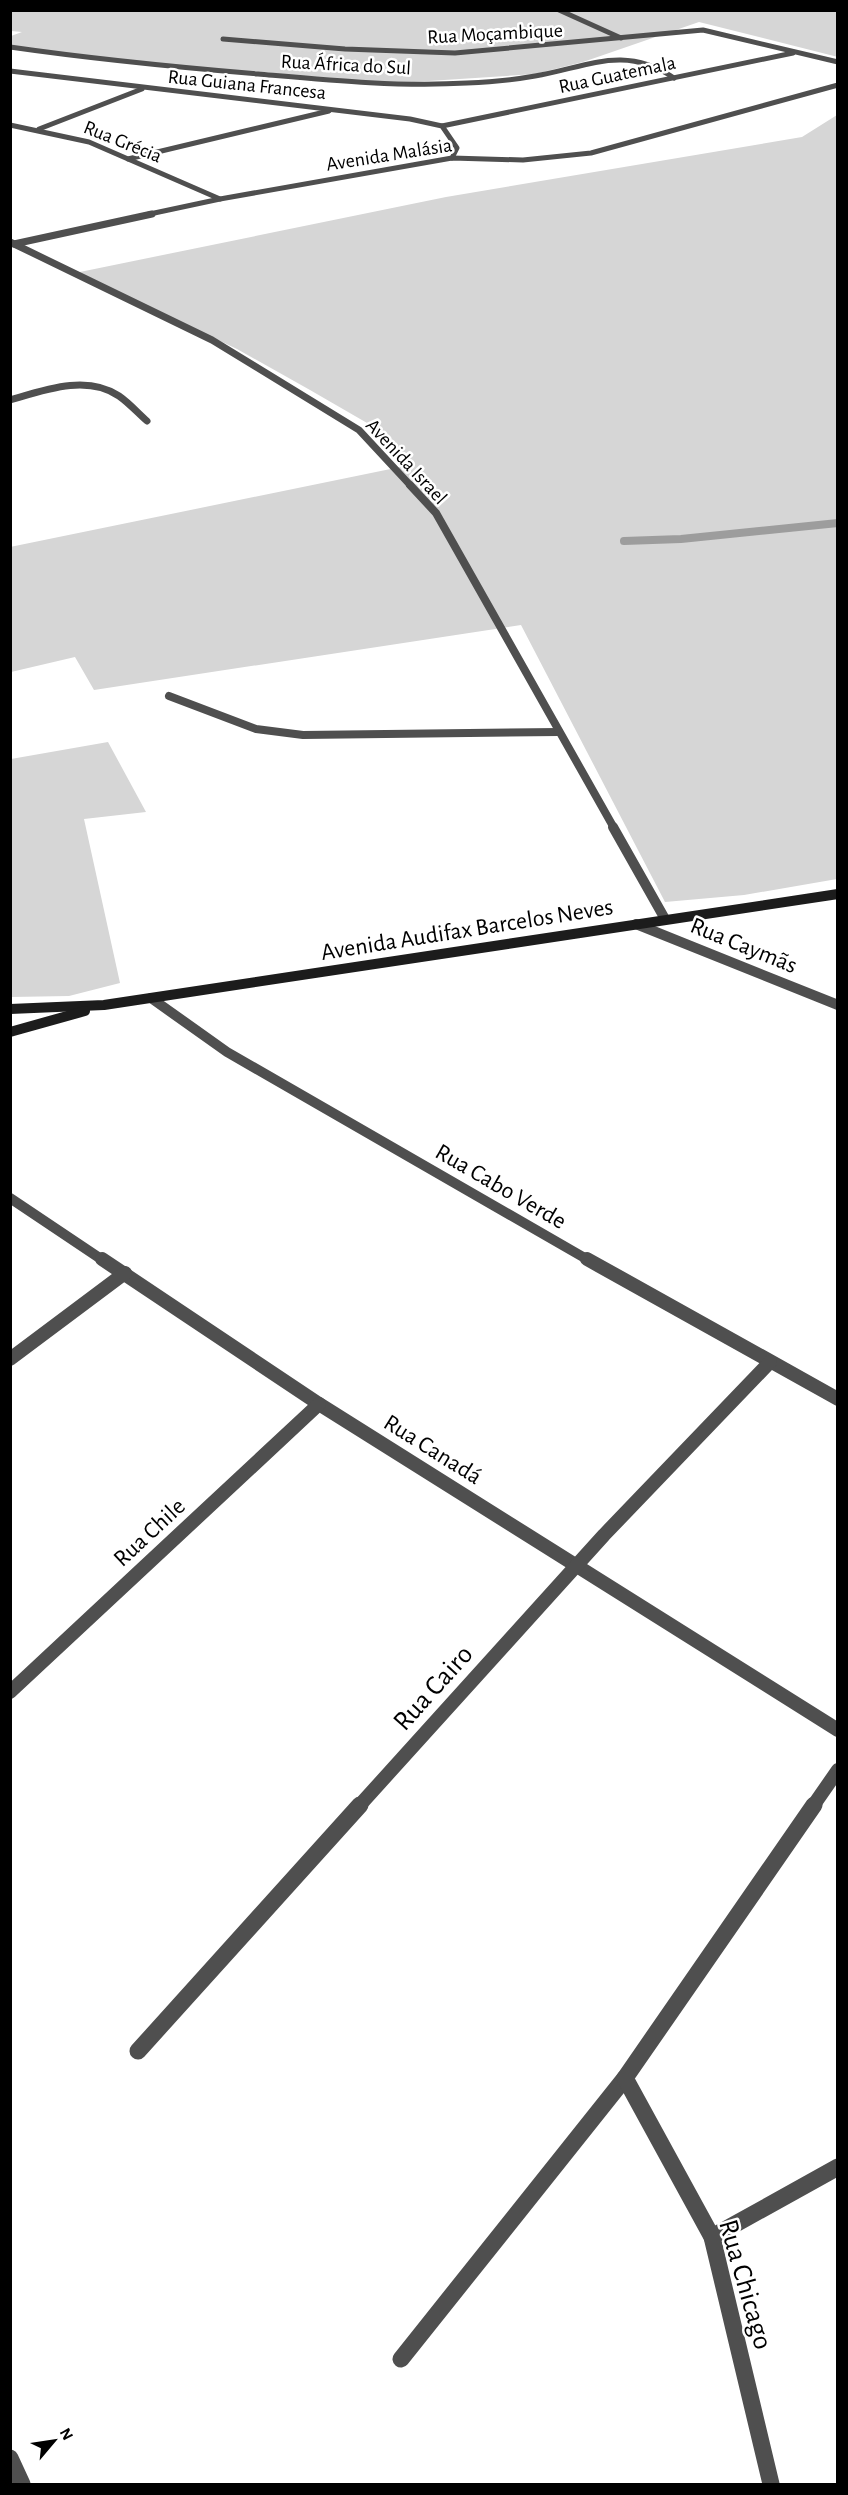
<svg xmlns="http://www.w3.org/2000/svg" width="848" height="2495" viewBox="0 0 848 2495" font-family="'Alegreya Sans',sans-serif">
	<style>
		.green { fill: #d6d6d6 }
		.lines { fill: none; stroke-linecap: round; stroke-linejoin: round }
		.stream { stroke: #9d9d9d; stroke-width: 8 }
		.service-far1 { stroke: #4f4f4f; stroke-width: 7 }
		.service { stroke: #4f4f4f; stroke-width: 8 }
		.minor-far5 { stroke: #4f4f4f; stroke-width: 5 }
		.minor-far4 { stroke: #4f4f4f; stroke-width: 7 }
		.minor-far3 { stroke: #4f4f4f; stroke-width: 8 }
		.minor-far2 { stroke: #4f4f4f; stroke-width: 10 }
		.minor-far1 { stroke: #4f4f4f; stroke-width: 14 }
		.minor { stroke: #4f4f4f; stroke-width: 17 }
		.tertiary-far1 { stroke: #4f4f4f; stroke-width: 5 }
		.tertiary { stroke: #4f4f4f; stroke-width: 7 }
		.secondary { stroke: #1c1c1c; stroke-width: 10 }
		.labels { text-anchor: middle; stroke-width: 5; stroke-linejoin: round; paint-order: stroke }
		.far-street-label { font-size: 20px; fill: #000; stroke: #fff }
		.street-label { font-size: 24px; fill: #000; stroke: #fff }
		.near-street-label { font-size: 28px; fill: #000; stroke: #fff }
	</style>
	<rect width="100%" height="100%" fill="#fff"/>
	<g class="green">
		<path d="M11 10H837L838 57 699 22 583 62 535 74 413 82 361 81 164 67 11 46V36L22 32 11 31Z"/>
		<path d="M837 115V879L744 895 665 902 521 625 94 690 75 657 11 672 10 547 410 465 374 427 310 390 237 349 75 273 446 197 802 137Z"/>
		<path d="M108 742 146 812 84 819 120 983 69 996 11 997V759Z"/>
	</g>
	<g class="lines">
		<path class="stream" d="M624 541 681 539 838 523"/>
		<path class="service-far1" d="M10 400C44 390 87 374 119 396 129 403 138 413 147 421"/>
		<path class="service" d="M169 696 256 729 303 735 559 732"/>
		<g class="minor-far5">
			<path d="M559 10 621 38"/>
			<path d="M223 39 345 49 455 53 703 30 838 62"/>
			<path d="M10 47C93 59 175 67 258 74 327 80 398 87 467 83 489 82 513 80 535 76 588 67 624 44 674 78"/>
			<path d="M10 71 410 119 442 126 457 148 452 158"/>
			<path d="M10 125 89 142 220 199"/>
			<path d="M442 126 793 53"/>
			<path d="M39 129 142 89"/>
			<path d="M128 159 329 111"/>
		</g>
		<path class="minor-far4" d="M10 242 212 340 359 430 411 486"/>
		<path class="minor-far3" d="M410 485 436 513 614 828"/>
		<g class="minor-far2">
			<path d="M613 827 665 919"/>
			<path d="M636 924 838 1005"/>
			<path d="M151 998 227 1052 590 1261"/>
			<path d="M10 1198 104 1261"/>
		</g>
		<g class="minor-far1">
			<path d="M102 1259 319 1404 838 1730"/>
			<path d="M587 1259 838 1399"/>
			<path d="M10 1359 125 1273"/>
			<path d="M10 1692 319 1404"/>
			<path d="M359 1806 604 1535 770 1362"/>
			<path d="M813 1806 838 1770"/>
		</g>
		<g class="minor">
			<path d="M138 2051 360 1805"/>
			<path d="M712 2237 838 2167"/>
			<path d="M401 2359 625 2078"/>
			<path d="M10 2458 22 2484"/>
			<path d="M771 2484 712 2237 625 2078 814 1805"/>
		</g>
		<path class="tertiary-far1" d="M145 215 220 199 452 158 523 160 591 153 838 85"/>
		<path class="tertiary" d="M14 244 152 214"/>
		<g class="secondary">
			<path d="M10 1009 104 1005 838 894"/>
			<path d="M10 1032 85 1011"/>
		</g>
	</g>
	<g class="labels">
		<g class="far-street-label">
			<text transform="translate(495 33) rotate(-3)" y="7">Rua Moçambique</text>
			<text transform="translate(346 64) rotate(3)" y="7">Rua África do Sul</text>
			<text transform="translate(617 74) rotate(-12)" y="7">Rua Guatemala</text>
			<text transform="translate(247 84) rotate(6)" y="7">Rua Guiana Francesa</text>
			<text transform="translate(123 141) rotate(22)" y="7">Rua Grécia</text>
			<text transform="translate(389 154) rotate(-9)" y="7">Avenida Malásia</text>
			<text transform="translate(407 461) rotate(47)" y="7">Avenida Israel</text>
		</g>
		<g class="street-label">
			<text transform="translate(467 929) rotate(-9)" y="8">Avenida Audifax Barcelos Neves</text>
			<text transform="translate(744 945) rotate(22)" y="8">Rua Caymãs</text>
			<text transform="translate(501 1186) rotate(30)" y="8">Rua Cabo Verde</text>
			<text transform="translate(433 1449) rotate(32)" y="8">Rua Canadá</text>
			<text transform="translate(149 1532) rotate(-43)" y="8">Rua Chile</text>
		</g>
		<g class="near-street-label">
			<text transform="translate(432 1687) rotate(-48)" y="10">Rua Cairo</text>
			<text transform="translate(747 2284) rotate(74)" y="10">Rua Chicago</text>
		</g>
	</g>
	<rect width="848" height="2495" fill="none" stroke="#000000" stroke-width="24"/>
	<g transform="translate(54 2441) rotate(61)" stroke="#ffffff" stroke-width="4.5" paint-order="stroke">
	<path d="M0-4.5L10 22L0 15L-10 22Z" fill="#000000"/>
	<text y="-9" font-size="16" font-weight="bold" text-anchor="middle" fill="#000000">N</text>
	</g>
</svg>
